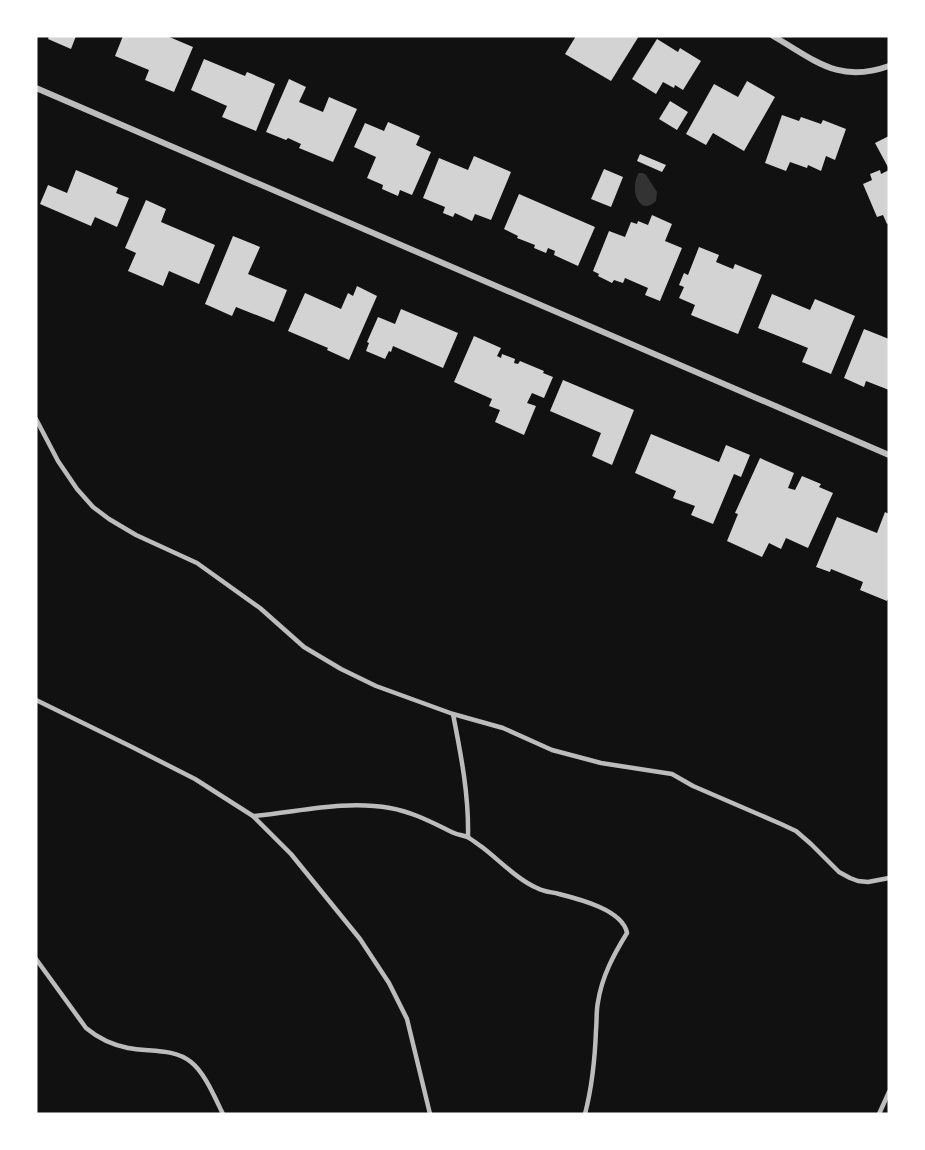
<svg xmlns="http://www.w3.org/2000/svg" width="925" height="1150" viewBox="0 0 925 1150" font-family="Bitter,serif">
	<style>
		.water { fill: #333 }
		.building { fill: #d3d3d3 }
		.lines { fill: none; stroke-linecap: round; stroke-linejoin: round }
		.service { stroke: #bcbcbc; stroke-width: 4.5 }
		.minor { stroke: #bcbcbc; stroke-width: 6 }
	</style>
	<rect width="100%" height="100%" fill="#111"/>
	<path class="water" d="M639 173H643L646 175 657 192 656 201C638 218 629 187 639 173Z"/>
	<g class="building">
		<path d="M49 36H76L71 49 48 39Z"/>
		<path d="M123 36H167L193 47 174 92 145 80 149 70 115 56Z"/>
		<path d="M576 36H639L611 81 565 54Z"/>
		<path d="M657 39 678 52 680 48 701 61 683 90 675 85 674 88 663 82 656 94 632 79Z"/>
		<path d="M204 59 245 76 247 72 275 84 256 131 222 117 227 106 191 90Z"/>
		<path d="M289 79 306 87 299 102 323 112 329 97 357 109 333 162 299 148 301 144 288 138 286 140 266 132Z"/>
		<path d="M747 81 775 97 744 151 713 133 706 145 686 134 714 84 738 97Z"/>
		<path d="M670 101 688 112 677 130 659 119Z"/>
		<path d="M782 115 799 121 801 117 821 124 823 120 846 129 835 160 826 156 821 171 808 165 807 168 790 162 786 171 765 163Z"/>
		<path d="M388 122 420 136 416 145 431 152 412 195 400 190 398 196 382 189 383 185 367 178 376 157 354 147 365 123 384 131Z"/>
		<path d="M889 136V169L875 143Z"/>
		<path d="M640 154 666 165 662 172 637 161Z"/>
		<path d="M474 156 511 172 491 220 475 214 472 221 455 213 453 217 443 213 445 207 423 198 439 158 468 170Z"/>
		<path d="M604 169 623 177 611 207 591 199Z"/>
		<path d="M76 170 118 188 116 193 129 198 117 227 95 217 91 226 40 204 48 185 67 193Z"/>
		<path d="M880 170 881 174 889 170V223L887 224 883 215 877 217 863 184 872 180 870 174Z"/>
		<path d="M519 194 595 227 578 266 554 255 555 251 548 248 546 253 534 248 535 245 517 238 518 236 504 229Z"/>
		<path d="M146 200 166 209 161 222 215 245 199 284 169 271 163 286 128 271 136 253 125 248Z"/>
		<path d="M652 215 672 224 665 241 682 248 660 301 645 295 648 288 625 278 623 283 614 280 612 283 598 276 599 274 593 271 609 231 625 237 631 222 637 224 638 221 648 225Z"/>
		<path d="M233 236 260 247 248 274 287 290 274 322 236 307 232 316 205 304Z"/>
		<path d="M699 247 719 255 716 262 733 269 735 264 762 275 738 334 691 315 695 305 679 298 684 287 679 285 684 273 688 275Z"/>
		<path d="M357 286 377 296 349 360 327 350 328 348 288 331 305 293 341 309 348 293 353 296Z"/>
		<path d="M772 294 810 310 815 299 855 316 831 374 802 362 808 348 758 328Z"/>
		<path d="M401 309 458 333 443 368 393 346 391 352 389 351 385 359 366 351 369 343 367 342 378 317 395 324Z"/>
		<path d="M864 329 889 339V390L866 381 864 387 844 378Z"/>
		<path d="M474 336 501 348 497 356 501 358 502 354 515 359 514 363 518 364 520 361 544 371 543 373 553 377 544 398 532 393 527 403 536 406 524 435 495 422 500 410 489 406 492 399 454 382Z"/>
		<path d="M563 380 634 410 612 465 592 456 601 433 550 411Z"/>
		<path d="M651 434 719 462 726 445 750 455 741 477 734 474 713 524 691 515 695 506 673 498 676 491 635 473Z"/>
		<path d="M760 458 794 473 788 488 795 490 802 476 821 484 819 487 833 493 808 548 786 538 781 549 769 543 762 557 727 541 738 514 735 513Z"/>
		<path d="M885 512 889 514V597L887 601 860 590 863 582 831 569 830 572 816 567 837 517 877 533Z"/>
	</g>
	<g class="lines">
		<g class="service">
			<path d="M36 419 58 461 77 489 93 507 109 519 136 535 197 563 260 608 304 647 341 669 376 686 453 714 503 728 552 750 601 763 672 774 693 786 781 824 796 831 811 844 839 872 850 878 858 881 868 882 889 878"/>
			<path d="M36 700 132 747 195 779 253 816 291 854 360 939 389 983 407 1019 430 1114"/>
			<path d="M453 714C461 755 469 795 468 837"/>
			<path d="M253 816C299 812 344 800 390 808 413 812 433 823 454 833 458 835 463 835 467 837 472 839 477 844 482 847 499 860 518 880 537 888 544 892 552 892 559 894 579 899 623 910 627 933 614 954 602 976 598 1002 596 1011 597 1021 596 1030 595 1058 592 1087 585 1114"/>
			<path d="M36 959 86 1028C98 1038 113 1045 128 1048 149 1052 174 1048 191 1062 205 1073 215 1098 223 1114"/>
			<path d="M879 1114 889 1092"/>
		</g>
		<g class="minor">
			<path d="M773 36C815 60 838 84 889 66"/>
			<path d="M36 88 889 455"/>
		</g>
	</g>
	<rect width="925" height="1150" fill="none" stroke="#ffffff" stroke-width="75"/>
</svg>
